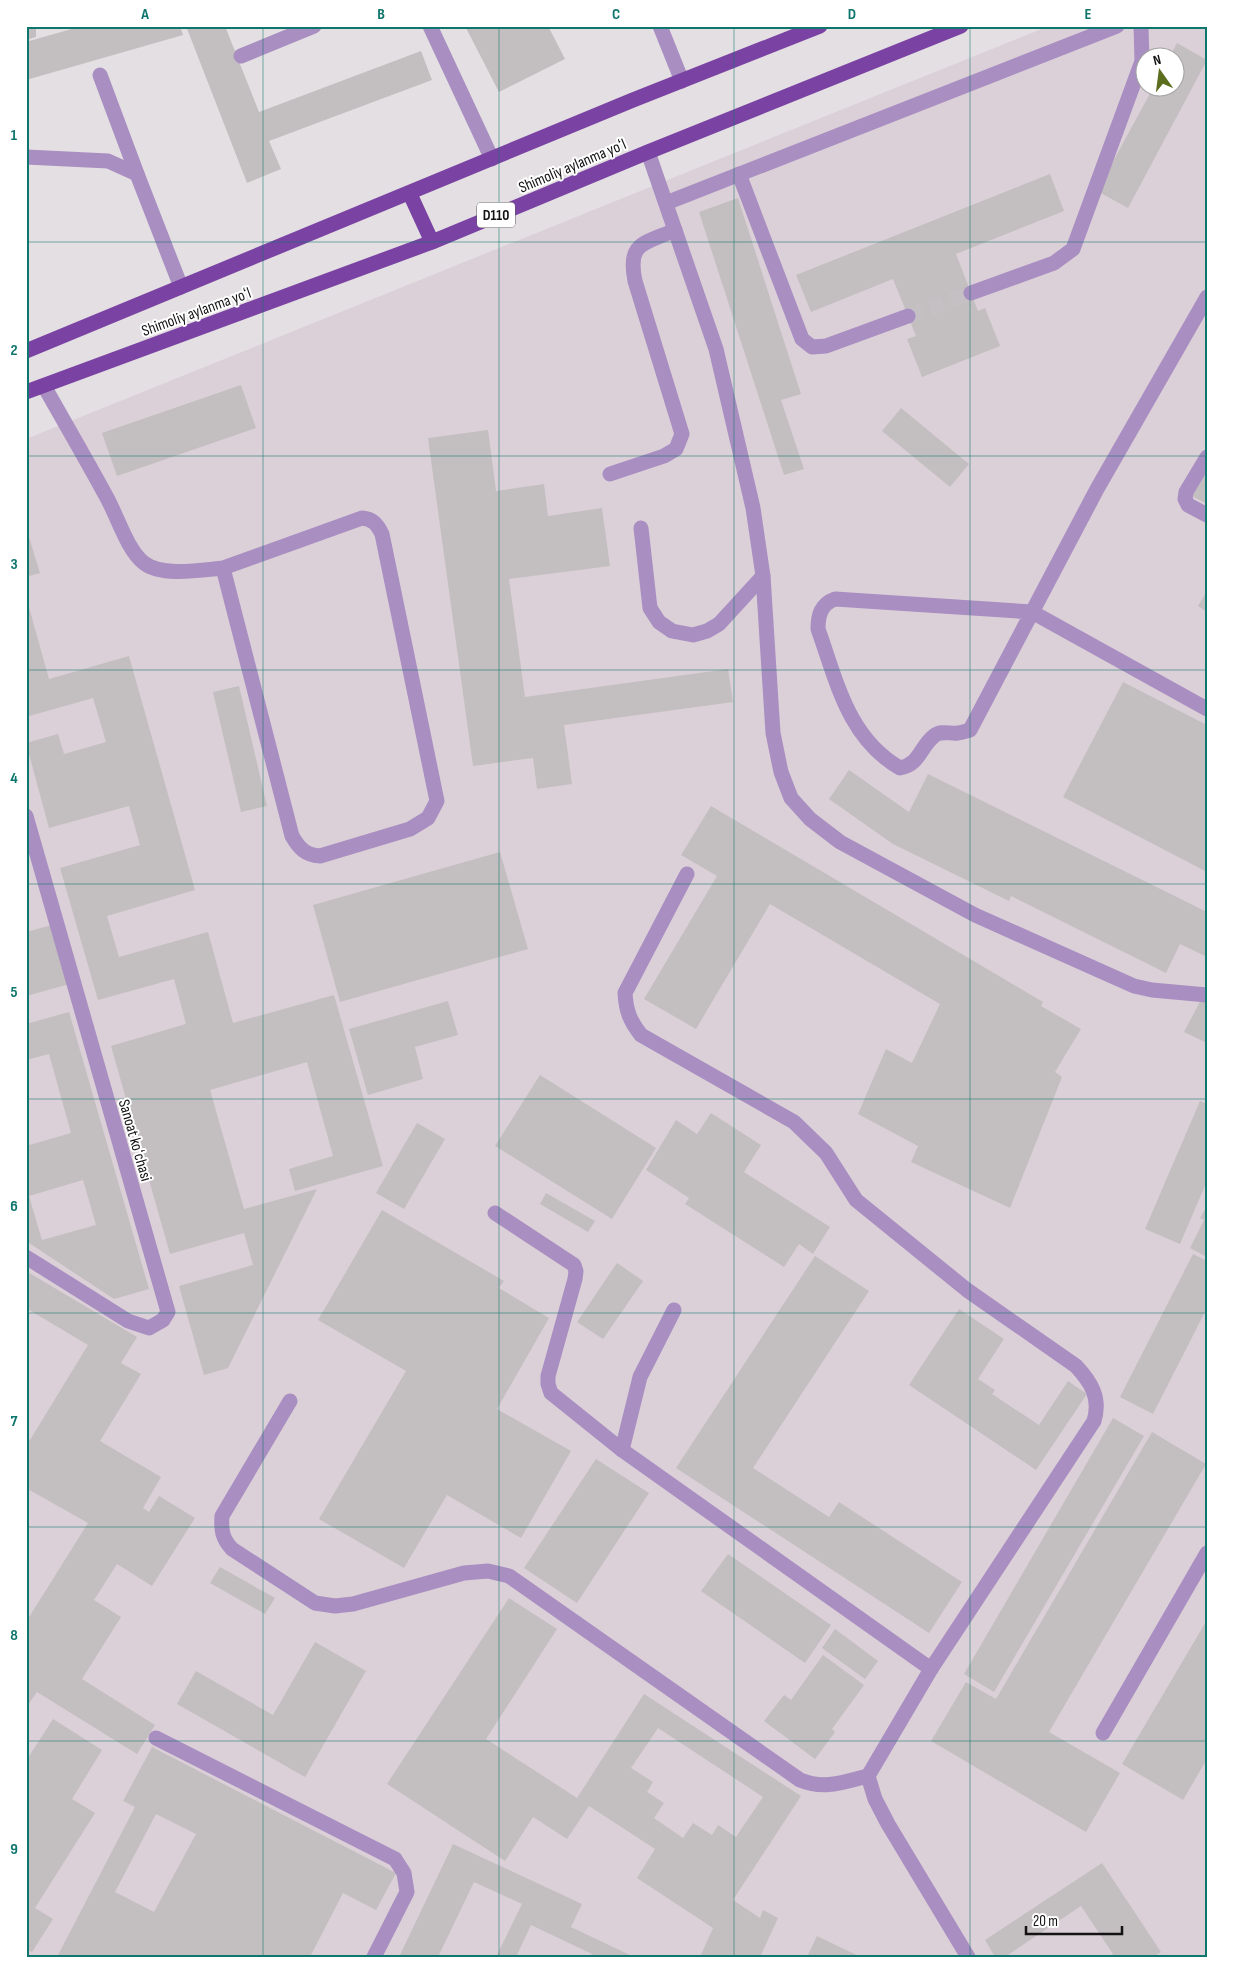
<svg xmlns="http://www.w3.org/2000/svg" width="1233" height="1983" viewBox="0 0 1233 1983" font-family="'Sofia Sans Condensed',sans-serif">
	<style>
		.built { fill: #dcd0d8; fill-rule: evenodd }
		.building { fill: #c3bebf; fill-rule: evenodd }
		.lines { fill: none; stroke-linecap: round; stroke-linejoin: round }
		.minor-tunnel { stroke: #c5c0c3; stroke-width: 15; stroke-dasharray: 15 8; stroke-linecap: butt }
		.minor { stroke: #a98ec2; stroke-width: 15 }
		.major { stroke: #7a43a3; stroke-width: 15 }
		.grid { fill: none; stroke: #0f766e; stroke-width: 1; stroke-opacity: 0.55 }
		.labels { text-anchor: middle; stroke-width: 4; stroke-linejoin: round; paint-order: stroke }
		.shield { fill: #fff; stroke: #5a5a5a; stroke-width: 1 }
		.shield-label { font-size: 15px; font-weight: bold; fill: #141314 }
		.street-label { font-size: 16px; fill: #141314; stroke: #fff }
		.neatline { fill: none; stroke: #0f766e; stroke-width: 2 }
		.grid-label { font-size: 16px; text-anchor: middle; font-weight: bold; fill: #0f766e }
	</style>
	<rect width="100%" height="100%" fill="#e4dfe2"/>
	<path class="built" d="M1049 26H1207V1957H26V439ZM1146 58H1176V88H1146Z"/>
	<g class="building">
		<path d="M26 26H36V37L26 40Z"/>
		<path d="M82 26H180L183 35 26 80V42Z"/>
		<path d="M186 26H225L259 112 421 51 432 80 269 141 281 169 247 183Z"/>
		<path d="M465 26H548L565 59 499 92Z"/>
		<path d="M1177 43 1207 60 1128 208 1097 191 1153 88H1176V58H1169Z"/>
		<path d="M1050 174 1064 211 956 254 978 311 985 308 1000 346 922 377 907 339 916 336 893 279 811 312 796 275Z"/>
		<path d="M738 198 801 394 781 400 804 469 784 475 699 212Z"/>
		<path d="M241 385 256 428 117 476 102 433Z"/>
		<path d="M901 408 969 464 950 487 882 431Z"/>
		<path d="M488 430 496 491 544 484 548 516 602 508 610 566 509 579 525 697 728 669 733 702 564 725 572 784 537 789 533 758 473 766 428 438Z"/>
		<path d="M1207 468V504L1192 496Z"/>
		<path d="M26 527 40 573 26 577Z"/>
		<path d="M1207 591V612L1198 606Z"/>
		<path d="M27 600 49 679 129 656 195 890 107 916 119 957 208 932 233 1023 334 995 383 1166 295 1191 289 1169 333 1156 307 1062 210 1090 244 1209 317 1189 228 1368 204 1375 179 1286 253 1265 244 1233 170 1254 111 1046 186 1024 174 979 98 1000 60 868 140 845 129 806 49 828 26 743 58 734 64 754 106 742 93 698 26 717Z"/>
		<path d="M1123 682 1207 725V872L1063 797Z"/>
		<path d="M239 686 267 806 241 812 213 692Z"/>
		<path d="M849 770 909 812 928 774 1207 912V957L1180 944 1166 973 1011 896 1009 901 893 844 829 799Z"/>
		<path d="M711 806 1043 1002 1041 1006 1081 1029 1055 1072 1062 1077 1010 1208 911 1162 918 1146 858 1114 886 1049 912 1063 940 1004 770 904 696 1029 644 999 717 876 681 855Z"/>
		<path d="M500 852 528 949 340 1002 313 905Z"/>
		<path d="M52 925 70 984 26 996V932Z"/>
		<path d="M1203 996 1207 997V1043L1184 1032Z"/>
		<path d="M448 1001 458 1035 415 1047 423 1079 368 1095 349 1029Z"/>
		<path d="M69 1012 149 1289 114 1299 26 1241V1146L71 1133 49 1054 26 1060V1024ZM83 1180 96 1225 42 1240 29 1196Z"/>
		<path d="M540 1075 656 1148 612 1219 495 1146Z"/>
		<path d="M1200 1101 1207 1104V1181L1180 1244 1145 1229Z"/>
		<path d="M711 1113 761 1145 744 1172 830 1227 813 1254 799 1244 784 1267 685 1204 689 1198 646 1170 676 1120 697 1134Z"/>
		<path d="M417 1123 445 1139 404 1209 376 1193Z"/>
		<path d="M546 1193 595 1221 588 1232 540 1204Z"/>
		<path d="M1207 1206V1257L1190 1248 1204 1220 1200 1218Z"/>
		<path d="M382 1210 504 1281 499 1288 549 1318 497 1409 571 1451 521 1538 447 1495 404 1568 319 1519 406 1371 318 1320Z"/>
		<path d="M1193 1254 1207 1261V1308L1153 1414 1120 1397Z"/>
		<path d="M815 1256 869 1291 753 1468 829 1517 839 1502 962 1582 929 1633 676 1468Z"/>
		<path d="M617 1263 643 1281 603 1339 577 1322Z"/>
		<path d="M26 1271 137 1337 121 1363 141 1374 100 1441 161 1477 143 1508 149 1512 159 1496 195 1518 152 1586 117 1564 94 1600 121 1617 82 1679 155 1725 137 1754 37 1692 26 1708V1622L88 1523 26 1488V1437L30 1440 88 1345 26 1308Z"/>
		<path d="M959 1309 1004 1339 978 1379 995 1390 992 1394 1039 1425 1068 1381 1087 1394 1036 1470 909 1385Z"/>
		<path d="M1113 1418 1144 1436 994 1692 964 1674Z"/>
		<path d="M1152 1432 1206 1464 1049 1732 1120 1773 1086 1832 931 1741 966 1682 996 1699Z"/>
		<path d="M596 1459 649 1493 577 1603 524 1568Z"/>
		<path d="M728 1554 831 1625 805 1663 701 1591Z"/>
		<path d="M220 1567 275 1598 265 1614 210 1583Z"/>
		<path d="M509 1598 557 1629 486 1739 577 1798 644 1694 801 1796 733 1900 760 1918 763 1910 778 1918 760 1957H700L713 1928 637 1878 655 1849 589 1806 567 1839 533 1817 505 1861 387 1784ZM658 1728 763 1797 736 1837 718 1825 712 1835 693 1823 683 1838 654 1818 664 1803 647 1792 653 1782 631 1768Z"/>
		<path d="M1207 1620V1759L1183 1800 1122 1764Z"/>
		<path d="M835 1629 878 1661 865 1679 822 1648Z"/>
		<path d="M315 1642 366 1671 305 1777 177 1704 196 1671 273 1715Z"/>
		<path d="M823 1655 864 1685 832 1729 835 1732 815 1759 764 1721 784 1695 791 1700Z"/>
		<path d="M53 1719 102 1750 72 1799 95 1813 35 1908 53 1919 32 1952 26 1949V1761Z"/>
		<path d="M152 1747 396 1873 376 1910 343 1893 310 1957H57L135 1807 123 1801ZM156 1814 196 1834 154 1912 115 1892Z"/>
		<path d="M453 1844 582 1904 571 1927 634 1957H590L592 1954 531 1925 516 1957H496L522 1904 474 1882 438 1957H399Z"/>
		<path d="M1102 1863 1161 1952 1153 1957H1109L1113 1954 1081 1906 1005 1957H995L985 1940Z"/>
		<path d="M817 1936 846 1950 861 1957H807Z"/>
	</g>
	<g class="lines">
		<path class="minor-tunnel" d="M908 316 971 293"/>
		<g class="minor">
			<path d="M430 26 492 159"/>
			<path d="M660 26 682 81"/>
			<path d="M241 56 314 26"/>
			<path d="M100 75 137 174"/>
			<path d="M648 152 716 349 753 508 763 576 773 733 781 772 791 798 810 819 840 842 975 915 1134 986 1152 990 1207 995"/>
			<path d="M26 157 108 161 137 174 181 287"/>
			<path d="M739 174 802 339 812 347 826 346 908 316"/>
			<path d="M666 203 1117 26"/>
			<path d="M971 293 1054 263 1073 249 1142 61 1141 26"/>
			<path d="M1207 297 1097 489 970 730C966 731 962 733 958 733 950 734 941 730 934 736 920 747 920 764 900 768 848 738 837 682 818 629 818 615 821 604 835 599L1032 612 1207 709"/>
			<path d="M44 386C65 423 86 459 106 496 117 515 127 550 144 563 162 577 201 570 223 568L292 836C299 848 305 855 320 856L410 829 428 818 437 801 382 534C377 524 373 519 362 518L223 568"/>
			<path d="M1207 457 1186 492 1185 499 1188 505 1207 515"/>
			<path d="M610 474 664 456 676 449 682 434 635 281C627 242 644 244 675 230"/>
			<path d="M641 528 650 608 659 622 672 631 693 635 707 631 719 624 763 576"/>
			<path d="M26 816 168 1312 163 1320 149 1328 128 1321 26 1257"/>
			<path d="M687 874 625 993C626 1011 630 1021 641 1035L794 1122 826 1153 856 1200 967 1290 1076 1366C1091 1382 1101 1398 1094 1421L931 1669 868 1776 875 1799 888 1824 968 1957"/>
			<path d="M495 1213 574 1265 576 1271 575 1279 548 1376V1384L551 1393 622 1450 931 1669"/>
			<path d="M290 1401 222 1516C221 1530 222 1538 232 1549L315 1603 335 1606 353 1604 464 1573 488 1571 509 1576 800 1780C825 1790 843 1782 868 1776"/>
			<path d="M622 1450 640 1377 674 1310"/>
			<path d="M1103 1733 1207 1553"/>
			<path d="M156 1738 395 1859 404 1873 407 1892 374 1957"/>
		</g>
		<g class="major">
			<path d="M410 194 432 242"/>
			<path d="M26 351 633 100 820 26"/>
			<path d="M26 392 432 242 648 152 961 26"/>
		</g>
	</g>
	<path class="grid" d="M263 26V1957M499 26V1957M734 26V1957M970 26V1957M26 242H1207M26 456H1207M26 670H1207M26 884H1207M26 1099H1207M26 1313H1207M26 1527H1207M26 1741H1207"/>
	<g class="labels">
		<rect class="shield" x="477" y="202.5" width="38" height="25" rx="4"/>
		<g class="shield-label">
			<text x="496" y="220">D110</text>
		</g>
		<g class="street-label">
			<text transform="translate(572 165) rotate(-23)" y="6">Shimoliy aylanma yoʻl</text>
			<text transform="translate(196 311) rotate(-20)" y="6">Shimoliy aylanma yoʻl</text>
			<text transform="translate(136 1140) rotate(74)" y="6">Sanoat koʻchasi</text>
		</g>
	</g>
	<rect width="1233" height="1983" fill="none" stroke="#ffffff" stroke-width="55"/>
	<g transform="translate(1160 72) rotate(346)"><circle r="24" fill="#ffffff" stroke="#a1a1a1"/>
	<path d="M0-4L9 19L0 12L-9 19Z" fill="#5b6e1d"/>
	<text y="-8" font-size="14" font-weight="bold" text-anchor="middle" fill="#141314">N</text>
	</g>
	<path d="M1026 1926v8h96v-8" fill="none" stroke="#141314" stroke-width="2.5"/>
	<text x="1033" y="1926" font-size="15" fill="#141314" stroke="#ffffff" stroke-width="4" paint-order="stroke">20 m</text>
	<rect x="28" y="28" width="1178" height="1928" class="neatline"/>
	<g class="grid-label">
		<text x="145" y="19">A</text>
		<text x="381" y="19">B</text>
		<text x="616" y="19">C</text>
		<text x="852" y="19">D</text>
		<text x="1088" y="19">E</text>
		<text x="14" y="140">1</text>
		<text x="14" y="355">2</text>
		<text x="14" y="569">3</text>
		<text x="14" y="783">4</text>
		<text x="14" y="997">5</text>
		<text x="14" y="1211">6</text>
		<text x="14" y="1426">7</text>
		<text x="14" y="1640">8</text>
		<text x="14" y="1854">9</text>
	</g>
</svg>
